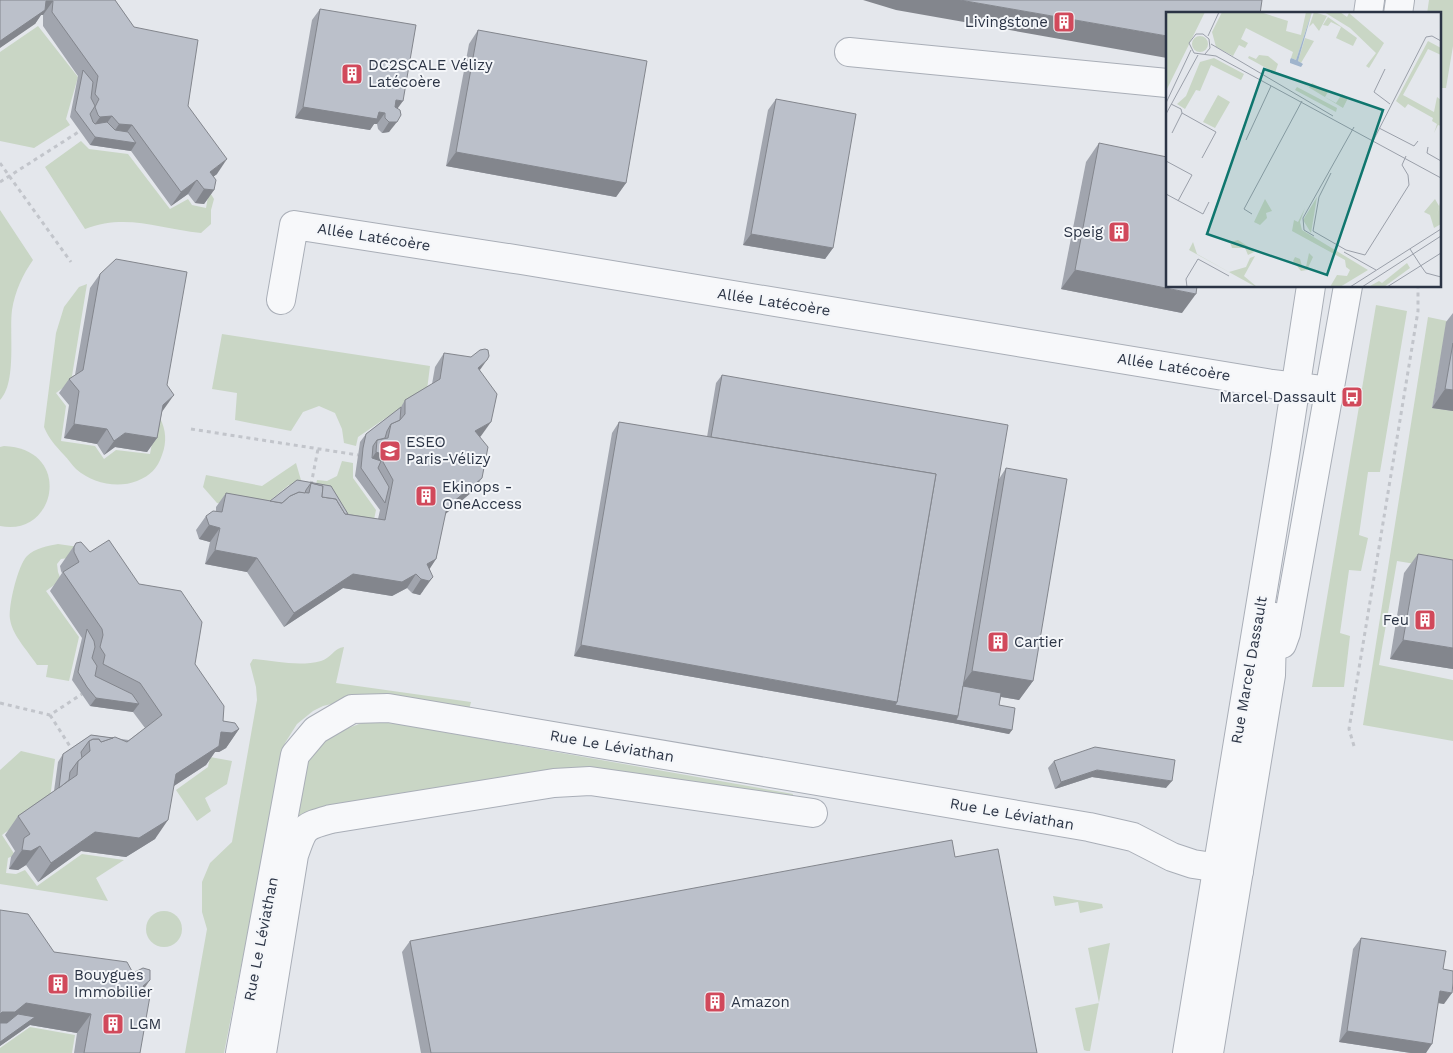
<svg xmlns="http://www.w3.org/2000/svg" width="1453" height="1053" viewBox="0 0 1453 1053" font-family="'Work Sans',sans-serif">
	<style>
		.green { fill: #c9d6c5 }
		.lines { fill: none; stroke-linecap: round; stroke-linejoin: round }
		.minor-casing { stroke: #a9aeb7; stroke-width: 30 }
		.path { stroke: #c2c5cb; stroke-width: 3; stroke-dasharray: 4 4; stroke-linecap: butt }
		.minor { stroke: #f7f8fa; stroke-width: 28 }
		.wall { fill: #a1a5ae }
		.shaded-wall { fill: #83868d }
		.building { fill: #bbc0ca; stroke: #83868d }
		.labels { text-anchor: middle; stroke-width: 4; stroke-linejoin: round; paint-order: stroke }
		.poi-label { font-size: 15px; fill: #2b3445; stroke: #f4f6f9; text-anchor: start }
		.street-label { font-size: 15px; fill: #2b3445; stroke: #f4f6f9 }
		.inset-road { fill: none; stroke: #9a9fa9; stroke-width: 1 }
		.view { fill: #0f766e; fill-opacity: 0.15; stroke: #0f766e; stroke-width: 2.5 }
		.inset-edge { fill: none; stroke: #2b3445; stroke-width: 2.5 }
	</style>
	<rect width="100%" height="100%" fill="#e4e7ec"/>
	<g class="green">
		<path d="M1429 0H1453V46L1446 88H1439V14H1427Z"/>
		<path d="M38 26 78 77 66 119 70 125 34 148 0 141V52Z"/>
		<path d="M81 141 89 149 128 154 170 209 188 199 192 205 206 208 209 191 214 199 211 210V224L201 233C159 229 127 213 85 229L45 167Z"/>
		<path d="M0 210 33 260C23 274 15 291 12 310 9 333 17 383 0 400Z"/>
		<path d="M87 284 71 382 56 393 66 406 61 441 95 446 104 459 116 450 150 454 156 422 160 418C166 430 167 442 162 455 157 469 151 475 137 481 117 489 92 483 76 469 72 465 68 459 64 455 55 445 49 439 44 427L56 333 64 307 79 287Z"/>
		<path d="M1376 305 1407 311 1380 472H1368L1359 535 1368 538 1361 571 1349 570 1340 633 1350 636 1344 687H1312Z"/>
		<path d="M1428 317 1447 321 1432 408 1453 411V566L1452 570 1397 561 1379 665 1453 680V741L1363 725Z"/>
		<path d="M222 334 430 366 427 390 358 437 356 446 344 443 342 429 335 413 319 406 303 412 291 431 235 420 237 393 212 389Z"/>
		<path d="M4 446C74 449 56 538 0 526V447Z"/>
		<path d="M342 461 353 463V478L376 510 372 529 349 525 315 489 317 480 327 481 337 476Z"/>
		<path d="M296 463 303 487 289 485 257 511 217 503 203 487 206 475 262 486Z"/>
		<path d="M58 544 79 547 68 558 61 559 57 564 58 572 61 580 46 591 79 637 69 681 46 677 48 665H37C28 651 12 635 10 619 8 606 18 565 27 556 35 548 48 546 58 544Z"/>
		<path d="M344 647 336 683 471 702 469 710 348 700 323 706 313 711 297 724 285 743 224 1053H185L207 929 202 912V882L210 863 232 842 257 700 256 687 250 664 253 659C276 661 299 667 321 661 330 659 334 648 344 647Z"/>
		<path d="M367 721 398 724 793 794 792 799 587 770 287 821 296 778 319 742 343 730Z"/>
		<path d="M21 751 55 759 50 799 2 835 15 855 8 858 6 873 16 874 25 870 37 886 82 854 124 860 96 878 108 901 0 884V770Z"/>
		<path d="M210 757 232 761 227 784 205 798 211 811 197 821 176 790 208 767Z"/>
		<path d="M1053 896 1102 904 1103 908 1080 913 1078 902 1055 906Z"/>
		<circle cx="164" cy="929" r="18"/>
		<path d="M1110 943 1090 1051H1087L1084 1050 1075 1008 1099 1003 1088 948Z"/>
		<path d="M30 1027 75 1035 72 1053H0V1048Z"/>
	</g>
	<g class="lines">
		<g class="minor-casing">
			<g id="minor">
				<path d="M1368 14 1370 0"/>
				<path d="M1398 14 1400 0"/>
				<path d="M849 52 1167 83"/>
				<path d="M281 300 294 225 521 260 1272 384 1330 391"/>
				<path d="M1282 644 1286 633 1348 286"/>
				<path d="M240 1053 295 755 316 730 352 709 388 708 1089 827 1133 837 1172 857 1193 864 1239 871"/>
				<path d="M262 1053 294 855C304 826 303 827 331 819L554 783 590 781 813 813"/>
				<path d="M1187 1053 1285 455 1311 286"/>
				<path d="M1209 1053 1271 675 1272 633 1274 617"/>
			</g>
		</g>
		<g class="path">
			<path d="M0 163 71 262"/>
			<path d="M0 182 80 131"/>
			<path d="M191 429 358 455"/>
			<path d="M311 485 318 449"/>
			<path d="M0 703 50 715 82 694"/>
			<path d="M50 715 73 751"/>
			<path d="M1354 746 1349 729 1418 311V286"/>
		</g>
		<use href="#minor" class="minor"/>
	</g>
	<g class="wall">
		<path d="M0 0H115L188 106 217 174 213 177 214 190 204 204 195 203 188 194 171 206 131 151 90 145 70 117 78 76 43 26V15H41L35 24Z"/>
		<path d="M320 9 397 108 389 132 382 133 378 129 377 124H374L370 130 295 118 312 20Z"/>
		<path d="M478 30 626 183 616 197 446 166 469 44Z"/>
		<path d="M776 99 833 248 825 259 743 245 768 110Z"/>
		<path d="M1099 143 1182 313 1061 289 1086 162Z"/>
		<path d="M100 274 167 385 164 409 162 412 157 438 147 452 115 447 104 455 97 444 64 438 69 405 59 393 69 379 75 375 90 288Z"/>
		<path d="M1453 313V411L1432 408 1446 322Z"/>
		<path d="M444 353 480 371 481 436 480 437 472 492 445 514 436 559 429 569 423 591 420 595 412 593 407 588 392 596 343 588 284 627 247 572 205 564 210 542 199 539 196 530 206 516 216 511V507L226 493 270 501 297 480 331 486 348 514 378 519 380 510 355 476 360 442 366 434 401 407 405 400 432 384 435 367Z"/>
		<path d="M722 375 999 479 1006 468 1033 681 1019 700 1001 697 999 705 1012 730 1009 734 953 723 574 656 612 433 619 422 707 437 716 383Z"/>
		<path d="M76 543 195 664 223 721 239 729 226 748 219 752H215L206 765 174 786 155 839 126 857 81 851 38 882 26 865 18 870 9 869 11 857 15 851 5 835 18 816 54 791 58 762 63 754 91 735 129 740 145 728 133 712 90 706 72 680 82 638 50 591 62 573 61 571 60 566Z"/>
		<path d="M1418 554 1453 669 1390 659 1404 573Z"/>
		<path d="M1054 761 1166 788 1092 777 1055 789 1048 768Z"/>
		<path d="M0 910 54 952 133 973 144 989 140 1053H74L77 1033 30 1025 0 1046Z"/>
		<path d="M1361 938 1443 969 1444 1004 1438 1003 1426 1053H1411L1339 1042 1353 949Z"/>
		<path d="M410 941 1037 1053H421L402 952Z"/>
	</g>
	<g class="shaded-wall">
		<path d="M863 0H960L1167 36V58L896 10Z"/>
		<path d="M46 1H53L43 15H41L35 24 0 48V41Z"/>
		<path d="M396 100 403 101 395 112 388 111Z"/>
		<path d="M303 107 379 112 385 113 377 124H374L370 130 295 118Z"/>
		<path d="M112 116 102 130 90 131 100 117Z"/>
		<path d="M389 122H397L389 132 382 133Z"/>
		<path d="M119 124 132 125 122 139 110 138Z"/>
		<path d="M95 137 136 143 131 151 90 145Z"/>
		<path d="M456 152 626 183 616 197 446 166Z"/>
		<path d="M227 159 217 174 202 185 210 172Z"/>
		<path d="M197 180 188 194 171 206 181 192Z"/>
		<path d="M204 189 214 190 204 204 195 203Z"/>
		<path d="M751 234 833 248 825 259 743 245Z"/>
		<path d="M1075 270 1196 294 1182 313 1061 289Z"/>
		<path d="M487 360 477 374 478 368Z"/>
		<path d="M1445 389 1453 390V411L1432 408Z"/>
		<path d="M174 395 164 409 153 419 163 405Z"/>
		<path d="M491 422 481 436 466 445 475 431Z"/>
		<path d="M74 424 107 429 97 444 64 438Z"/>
		<path d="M125 433 157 438 147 452 115 447 104 455 114 441Z"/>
		<path d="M376 452 385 455 376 469 367 466Z"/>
		<path d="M482 478 472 492 437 521 447 507Z"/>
		<path d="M209 525 220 528 210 542 199 539Z"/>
		<path d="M215 550 257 558 247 572 205 564Z"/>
		<path d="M436 559 427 573V564Z"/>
		<path d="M353 574H416L407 588 392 596 343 588 284 627 294 613Z"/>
		<path d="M433 577 420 595 412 593 421 579Z"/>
		<path d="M1403 640 1453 648V669L1390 659Z"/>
		<path d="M581 645 897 702 958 716 1012 730 1009 734 953 723 574 656Z"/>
		<path d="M972 671 1033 681 1019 700 961 690V686Z"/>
		<path d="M96 698 139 704 133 712 90 706Z"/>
		<path d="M239 729 226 748 219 752H215L206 765 163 793 176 774 221 732Z"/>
		<path d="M1097 770 1172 781 1166 788 1092 777 1055 789 1061 782Z"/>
		<path d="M168 820 155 839 126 857 81 851 38 882 51 863 95 832Z"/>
		<path d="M40 846 26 865 18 870 9 869 22 850Z"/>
		<path d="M150 980 137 999 143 986Z"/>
		<path d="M1440 991 1452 993 1444 1004 1433 1002Z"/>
		<path d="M26 1003 91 1014 77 1033 30 1025 0 1046V1014L2 1012Z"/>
		<path d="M1347 1031 1432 1044 1426 1053H1411L1339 1042Z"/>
	</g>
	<g class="building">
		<path d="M0 0H115L134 27 198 40 188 106 227 159 210 172 216 180 214 190 204 189 197 180 181 192 132 125 119 124 112 116 100 117 98 115 95 107 99 99 95 94 98 76 52 12 53 1H46L45 10 0 41Z"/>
		<path d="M960 0H1262L1260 14H1167V36Z"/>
		<path d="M320 9 416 25 403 101 396 100 395 107 400 110 401 115 397 122H389L385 118V113L379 112 377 119 303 107Z"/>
		<path d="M478 30 647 61 626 183 456 152Z"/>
		<path d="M83 70 93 82 91 98 95 106 90 114 93 122 95 124 107 122 115 130 128 132 136 143 95 137 75 110Z"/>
		<path d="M776 99 856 114 833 248 751 234Z"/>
		<path d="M1099 143 1167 157V286H1197L1196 294 1075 270Z"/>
		<path d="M116 259 187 272 167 385 174 395 163 405 157 438 125 433 114 441 107 429 74 424 79 391 69 379 83 370 100 274Z"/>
		<path d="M1453 343V390L1445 389Z"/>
		<path d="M485 349 488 350 489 356 487 360 478 368 497 394 491 422 475 431 488 447 482 478 447 507 436 559 427 564 433 577 429 581 421 579 416 574 402 582 353 574 294 613 257 558 215 550 220 528 209 525 206 516 213 511 222 512 226 493 282 503 290 496 299 492 309 493 311 483 323 486 322 497 336 499 345 514 385 520 393 480 383 462 385 455 376 452 377 440 388 438 391 424 400 420 405 414V400L440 379 444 353 471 357 480 350Z"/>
		<path d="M722 375 1008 425 958 716 895 705 897 702 936 474 711 437Z"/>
		<path d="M401 407 400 420 391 424 387 431 385 438 377 440 373 446 372 458 381 461 378 468 389 487 385 503 361 468 363 448 366 434Z"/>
		<path d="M619 422 936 474 897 702 581 645Z"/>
		<path d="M1006 468 1067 479 1033 681 972 671Z"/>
		<path d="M297 480 331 486 348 514H345L336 499 322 497 323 486 311 483 306 490 305 493 299 492 290 496 282 503 270 501Z"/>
		<path d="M109 540 139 584 181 591 202 622 195 664 224 706 223 721 235 723 239 729 232 733 221 732 219 746 176 774 168 820 139 838 95 832 51 863 40 846 31 851 22 850 24 838 30 834 18 816 77 775 78 761 90 751 89 741 93 739H99L101 742 115 737 127 742 162 715 140 683 103 664 105 655 100 647 103 635 102 629 63 572 79 562 74 552V547L76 543 81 542 90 552Z"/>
		<path d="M1418 554 1453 560V648L1403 640Z"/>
		<path d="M87 629 94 641 95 647 92 658 97 666 95 676 132 694 139 704 96 698 87 687 78 672Z"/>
		<path d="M963 686 1001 693 999 705 1015 708 1012 730 956 720 958 716Z"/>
		<path d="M91 735 113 738 101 742 99 739H93L89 741 81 752 82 758 78 761 70 772 69 780 59 788 63 754Z"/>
		<path d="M1095 747 1175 760 1172 781 1097 770 1061 782 1054 761Z"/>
		<path d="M952 840 955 857 998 849 1037 1053H431L410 941Z"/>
		<path d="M0 910 28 914 54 952 127 962 133 973 143 968 150 970V980L143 986 150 996 140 1053H84L91 1014 26 1003 15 1012H2L0 1014Z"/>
		<path d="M1361 938 1446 951 1443 969 1453 971V983L1452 993 1440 991 1432 1044 1347 1031Z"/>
		<path d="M18 1014 35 1017 0 1042V1023H7Z"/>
	</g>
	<defs>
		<g id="building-square" transform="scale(1.125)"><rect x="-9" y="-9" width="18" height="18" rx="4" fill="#d1495b" stroke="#f4f6f9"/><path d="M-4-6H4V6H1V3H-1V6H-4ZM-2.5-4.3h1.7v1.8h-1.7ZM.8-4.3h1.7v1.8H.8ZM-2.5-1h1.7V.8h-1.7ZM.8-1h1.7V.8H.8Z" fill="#fff"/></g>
		<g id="bus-square" transform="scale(1.125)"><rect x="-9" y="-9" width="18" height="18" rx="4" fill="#d1495b" stroke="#f4f6f9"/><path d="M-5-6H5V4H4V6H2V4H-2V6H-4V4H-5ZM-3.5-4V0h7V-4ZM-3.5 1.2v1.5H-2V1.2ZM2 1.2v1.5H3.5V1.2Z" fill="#fff"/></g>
		<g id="university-square" transform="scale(1.125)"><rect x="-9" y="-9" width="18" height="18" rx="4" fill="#d1495b" stroke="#f4f6f9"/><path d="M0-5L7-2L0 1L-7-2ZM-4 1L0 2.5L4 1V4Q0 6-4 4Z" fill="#fff"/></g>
	</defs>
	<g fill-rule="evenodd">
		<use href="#building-square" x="1064" y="22"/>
		<use href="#building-square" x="352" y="74"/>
		<use href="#building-square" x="1119" y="232"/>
		<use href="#bus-square" x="1352" y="397"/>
		<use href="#university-square" x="390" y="451"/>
		<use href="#building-square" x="426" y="496"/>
		<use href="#building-square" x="1425" y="620"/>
		<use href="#building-square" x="998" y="642"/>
		<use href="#building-square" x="58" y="984"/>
		<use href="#building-square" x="715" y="1002"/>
		<use href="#building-square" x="113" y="1024"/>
	</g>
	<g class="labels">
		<g class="poi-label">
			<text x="1048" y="27" text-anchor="end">Livingstone</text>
			<text x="368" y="70">DC2SCALE Vélizy<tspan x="368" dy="17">Latécoère</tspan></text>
			<text x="1103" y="237" text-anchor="end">Speig</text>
			<text x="1336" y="402" text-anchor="end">Marcel Dassault</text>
			<text x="406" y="447">ESEO<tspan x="406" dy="17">Paris-Vélizy</tspan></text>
			<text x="442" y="492">Ekinops -<tspan x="442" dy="17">OneAccess</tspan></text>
			<text x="1409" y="625" text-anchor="end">Feu</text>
			<text x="1014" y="647">Cartier</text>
			<text x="74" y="980">Bouygues<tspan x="74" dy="17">Immobilier</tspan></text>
			<text x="731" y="1007">Amazon</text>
			<text x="129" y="1029">LGM</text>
		</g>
		<g class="street-label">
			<text transform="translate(374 237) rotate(9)" y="5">Allée Latécoère</text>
			<text transform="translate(774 302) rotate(9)" y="5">Allée Latécoère</text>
			<text transform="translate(1174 367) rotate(9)" y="5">Allée Latécoère</text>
			<text transform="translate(1249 670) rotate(-80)" y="5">Rue Marcel Dassault</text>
			<text transform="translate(612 746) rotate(10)" y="5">Rue Le Léviathan</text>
			<text transform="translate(1012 814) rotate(10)" y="5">Rue Le Léviathan</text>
			<text transform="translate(261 939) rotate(-79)" y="5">Rue Le Léviathan</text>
		</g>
	</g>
	<g transform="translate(1166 12)">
		<rect width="275" height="275" fill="#e4e7ec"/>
		<path d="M0 0H39L0 79ZM56 0H94L122 9 120 19 135 23 140 0H146L130 48 125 46 127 40 80 16 75 27 82 31 79 36 73 33 67 44 50 35 46 20ZM148 0 161 4 153 19 147 11 143 15ZM158 0H174L181 5 183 1 218 31 203 56 200 54 210 41 184 16ZM162 5 191 26 187 34 170 26 175 15 165 10 162 14 157 13ZM26 32a8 8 0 1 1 16 0a8 8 0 1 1-16 0ZM139 26 148 29 135 51 132 49ZM262 29 275 36V43L262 37 237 83 268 100 271 85 275 88V114L272 113 268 121 271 112 266 109 267 106 242 92 239 96 230 89ZM93 43 102 44 112 52 109 61 82 46 83 44 90 47ZM48 46 78 62 75 68 45 53 34 79 30 78 19 97 11 92 20 84 34 50ZM134 70 143 75 146 71 162 80 159 85 170 91 176 82 182 86 177 96ZM131 75 171 96 170 100 129 78ZM52 83 64 90 49 116 37 110ZM151 185 145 221 137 208ZM275 186V212L268 216 264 203 258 200 269 187 273 194 271 204ZM99 187 106 199 100 201 101 206 94 213 88 210ZM139 196 134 210 136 218 202 258 174 275H164L171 263 181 264 184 258 180 255 179 248 126 219 128 208 132 210ZM72 228 86 237 88 240 82 243 79 236H66L64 230ZM27 230 31 242 63 260 80 255 84 246 89 244 78 264 91 275H90L23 238ZM143 241 147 245 141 258 135 259 127 249 129 245 134 247 136 254 140 255ZM241 251 244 256 218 275 204 274 213 269 216 271Z" fill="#c9d6c5"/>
		<path d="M146 0 132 49 137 52 135 55 124 51V48L125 46 130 48Z" fill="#9fb4cc"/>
		<path class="inset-road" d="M42 24 53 0M45 32 167 104M39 42 44 36 43 27 37 22H30L23 31 28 41 50 44 275 166M219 57 208 80 224 92M0 91 25 38M5 92 15 97 16 101 6 121M16 101 50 120 36 146M0 102 32 43M213 116 248 134 252 129M80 128 105 74M207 129 260 25 266 24 275 29M262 135 261 141 275 149M0 149 26 163 12 189M165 161 153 185 147 219 180 238 199 243 243 173 242 163 236 153 240 144M0 182 37 202 43 190M86 202 78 197 136 89M148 224 138 218 137 206 188 115M244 237 255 254M178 240 210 258M255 254 260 261 275 265M21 275 20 267 32 247 63 264M184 275 275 217M196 275 275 224M221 275 275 241"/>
		<path class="view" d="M98 57 217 98 161 263 41 222Z"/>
		<rect width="275" height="275" class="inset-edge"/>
	</g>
</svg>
